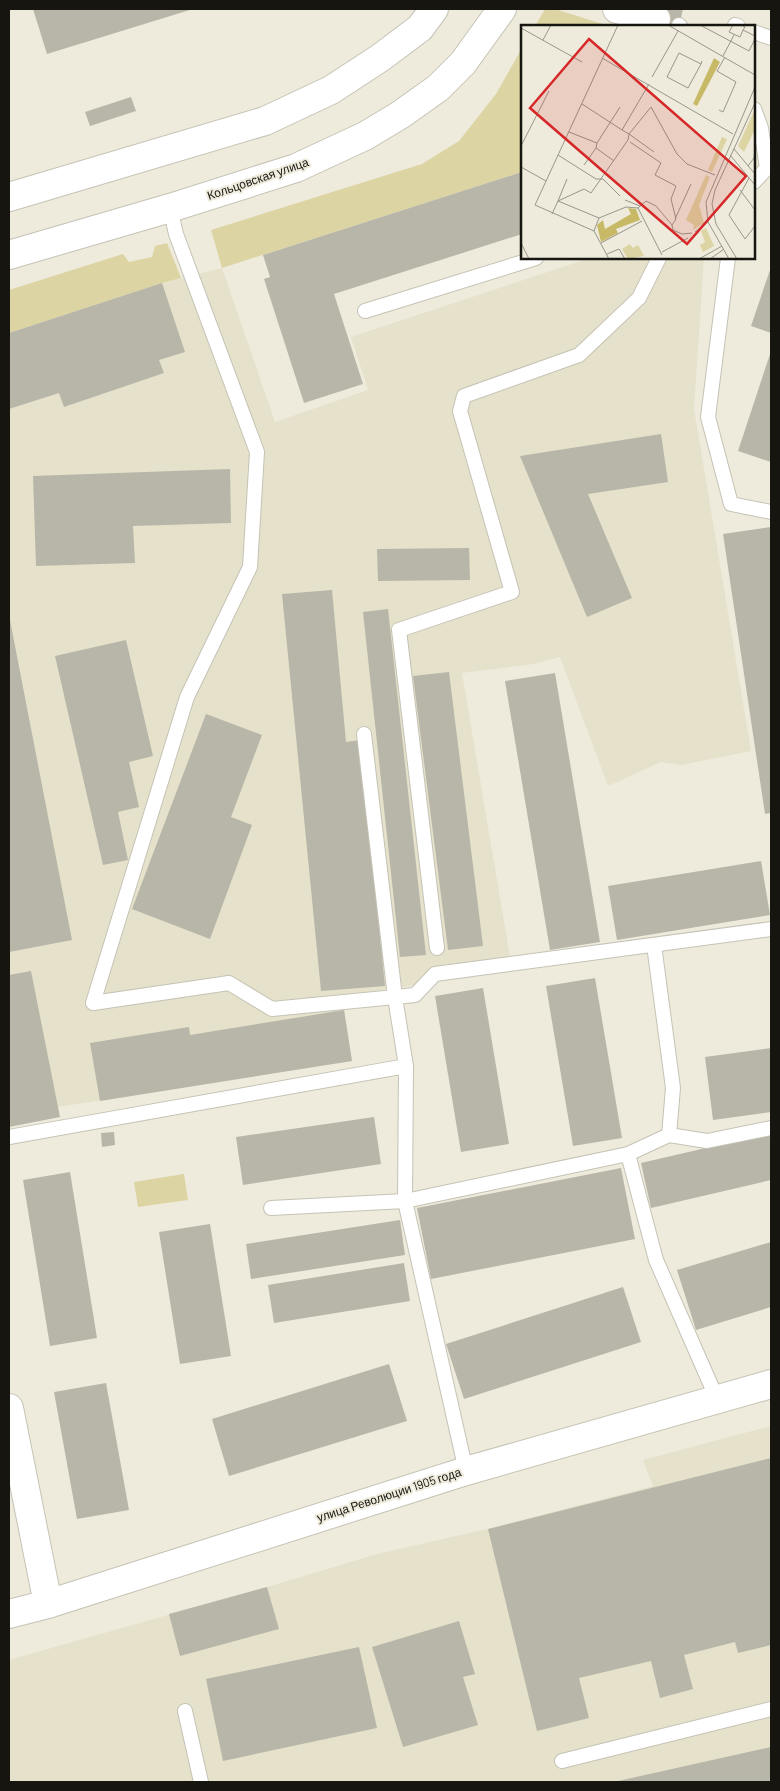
<svg xmlns="http://www.w3.org/2000/svg" width="780" height="1791" viewBox="0 0 780 1791" font-family="Barlow,sans-serif">
	<style>
		.built { fill: #e5e1cb }
		.green { fill: #dcd4a2 }
		.building { fill: #b8b6a8 }
		.lines { fill: none; stroke-linecap: round; stroke-linejoin: round }
		.lane-casing { stroke: #c5c3b5; stroke-width: 16 }
		.street-casing { stroke: #c5c3b5; stroke-width: 30 }
		.secondary-casing { stroke: #c5c3b5; stroke-width: 30 }
		.primary-casing { stroke: #c5c3b5; stroke-width: 30 }
		.lane { stroke: #fff; stroke-width: 14 }
		.street { stroke: #fff; stroke-width: 28 }
		.secondary { stroke: #fff; stroke-width: 28 }
		.primary { stroke: #fff; stroke-width: 28 }
		.labels { text-anchor: middle; stroke-width: 4; stroke-linejoin: round; paint-order: stroke }
		.street-label { font-size: 12px; fill: #161510; stroke: #eeebdd }
		.inset-road { fill: none; stroke: #98958b; stroke-width: 1 }
		.view { fill: #d62828; fill-opacity: 0.15; stroke: #d62828; stroke-width: 2.5 }
		.inset-edge { fill: none; stroke: #161510; stroke-width: 2.5 }
	</style>
	<rect width="100%" height="100%" fill="#eeebdd"/>
	<g class="built">
		<path d="M590 258H704L694 409 751 751 681 765 661 762 608 786 560 657 533 664 462 673 512 969 402 987 342 995 352 1061 58 1107 30 972 9 975V333L162 283 222 268 275 422 368 390 351 337Z"/>
		<path d="M771 1426V1782H9V1660L267 1587 381 1553 488 1529 653 1486 643 1460Z"/>
	</g>
	<g class="green">
		<path d="M545 9H555L609 26H535Z"/>
		<path d="M522 48V172L222 268 211 230 422 164 459 141 496 94Z"/>
		<path d="M167 243 181 278 162 283 9 333V290L123 254 129 262 152 257 155 246Z"/>
		<path d="M184 1174 188 1200 138 1207 134 1182Z"/>
	</g>
	<g class="building">
		<path d="M33 9H193L47 54Z"/>
		<path d="M658 9H683L679 26H654Z"/>
		<path d="M131 97 136 111 90 126 85 112Z"/>
		<path d="M522 172V234L334 294 363 384 304 403 264 279 270 277 263 255Z"/>
		<path d="M771 267V333L751 326Z"/>
		<path d="M162 283 185 352 159 360 164 373 64 407 59 393 9 409V333Z"/>
		<path d="M771 351V462L738 451Z"/>
		<path d="M661 434 668 482 588 494 632 598 587 617 520 456Z"/>
		<path d="M230 469 231 523 133 526 135 563 36 566 33 476Z"/>
		<path d="M771 527V813L765 814 723 534Z"/>
		<path d="M469 548 470 580 378 581 377 549Z"/>
		<path d="M332 590 346 742 360 740 385 986 321 991 282 594Z"/>
		<path d="M388 609 426 955 400 957 363 612Z"/>
		<path d="M9 615 72 940 9 952Z"/>
		<path d="M126 640 153 756 129 762 139 807 118 812 128 860 103 865 55 656Z"/>
		<path d="M449 672 483 946 448 950 413 676Z"/>
		<path d="M555 673 600 942 550 950 505 681Z"/>
		<path d="M206 714 262 735 231 817 252 825 210 939 132 909Z"/>
		<path d="M761 861 770 915 617 940 608 886Z"/>
		<path d="M31 971 60 1117 9 1127V975Z"/>
		<path d="M595 978 622 1138 573 1146 546 986Z"/>
		<path d="M483 988 509 1144 461 1152 435 996Z"/>
		<path d="M344 1010 352 1061 100 1101 90 1043 189 1027 190 1035Z"/>
		<path d="M771 1048V1112L713 1120 705 1057Z"/>
		<path d="M374 1117 381 1164 243 1185 236 1137Z"/>
		<path d="M114 1132 115 1145 102 1147 101 1133Z"/>
		<path d="M771 1133V1180L651 1208 641 1163Z"/>
		<path d="M621 1168 635 1239 431 1279 417 1208Z"/>
		<path d="M70 1172 97 1338 50 1346 23 1180Z"/>
		<path d="M400 1220 405 1255 251 1279 246 1244Z"/>
		<path d="M210 1224 231 1356 180 1364 159 1232Z"/>
		<path d="M771 1242V1307L696 1330 677 1270Z"/>
		<path d="M404 1263 410 1301 274 1323 268 1285Z"/>
		<path d="M623 1287 641 1342 464 1399 446 1344Z"/>
		<path d="M389 1364 407 1421 229 1476 212 1419Z"/>
		<path d="M106 1383 129 1510 77 1519 54 1392Z"/>
		<path d="M771 1458V1645L738 1653 735 1642 684 1655 693 1689 660 1698 651 1661 579 1678 589 1718 537 1731 488 1529Z"/>
		<path d="M267 1587 279 1629 180 1656 169 1614Z"/>
		<path d="M459 1621 475 1674 463 1677 478 1725 403 1747 372 1647Z"/>
		<path d="M359 1647 377 1728 223 1761 206 1679Z"/>
		<path d="M771 1747V1782H618V1781Z"/>
	</g>
	<g class="lines">
		<g class="lane-casing">
			<g id="lane">
				<path d="M679 25 680 26"/>
				<path d="M735 25 738 26"/>
				<path d="M754 32 771 38"/>
				<path d="M754 109 761 128 767 168 754 182"/>
				<path d="M170 208 176 234 257 452 250 567 187 697 93 1003 229 983 272 1009 395 997 364 734"/>
				<path d="M728 258 708 417 731 504 771 512"/>
				<path d="M365 311 536 258"/>
				<path d="M654 945 673 1088 669 1135 628 1154 656 1260 717 1399"/>
				<path d="M437 948 399 630 512 592 460 411 464 396 579 355 639 298 659 258"/>
				<path d="M406 1066 395 997 415 995 435 974 771 929"/>
				<path d="M669 1135 707 1141 771 1128"/>
				<path d="M9 1137 406 1066 405 1201 466 1471"/>
				<path d="M271 1208 405 1201 628 1154"/>
				<path d="M185 1711 201 1782"/>
				<path d="M562 1761 771 1709"/>
			</g>
		</g>
		<g class="street-casing">
			<g id="street">
				<path d="M617 9 656 19"/>
				<path d="M48 1604 466 1471 771 1384"/>
			</g>
		</g>
		<g class="secondary-casing">
			<path id="secondary" d="M9 1408 48 1604 9 1614"/>
		</g>
		<g class="primary-casing">
			<g id="primary">
				<path d="M9 197 265 121 331 90 380 58 420 28 434 9"/>
				<path d="M9 255 170 208 296 168 365 136 400 115 438 88 463 63 502 9"/>
			</g>
		</g>
		<use href="#lane" class="lane"/>
		<use href="#street" class="street"/>
		<use href="#secondary" class="secondary"/>
		<use href="#primary" class="primary"/>
	</g>
	<g class="labels">
		<g class="street-label">
			<text transform="translate(258 179) rotate(-19)" y="4">Кольцовская улица</text>
			<text transform="translate(389 1495) rotate(-18)" y="4">улица Революции 1905 года</text>
		</g>
	</g>
	<g transform="translate(521 25)">
		<rect width="234" height="234" fill="#eeebdd"/>
		<path d="M234 84V104L223 127 217 121ZM201 112 206 114 191 147 187 145ZM185 150 189 152 178 180 183 198 172 205 173 200 165 195ZM185 203 193 221 182 227 179 220 184 217 180 206ZM109 219 112 223 117 220 123 231 107 234 101 224Z" fill="#dcd4a2"/>
		<path d="M193 33 199 37 176 81 172 79ZM107 183 115 184 119 195 95 204 97 208 80 217 76 200 82 195 84 204 110 189Z" fill="#c8b966"/>
		<path class="inset-road" d="M147 0 234 50M179 0 228 26 234 14M212 0 208 7 219 12 222 5M220 0 224 2 222 5 234 11M0 3 61 37M22 15 30 0M202 31 213 10M81 33 212 109M180 39 158 28 146 52 167 63 180 39 181 36M131 52 157 6M61 79 101 105 128 59M198 85 202 87 215 57 196 46 204 32M48 107 76 118 75 123 93 136M109 117 140 138 134 150 155 161 150 174 155 194 151 200M76 118 99 82M0 121 28 66M213 124 234 149M133 127 108 109 130 82 156 129 166 139 194 150M37 130 75 154H82L99 171M209 130 234 160M63 140 75 123M227 141 233 133 234 125M0 142 25 156M228 153 208 190 224 214 234 201M46 154 37 176 63 164 70 168 107 115 108 109 101 105M219 165 234 185M104 175 119 181M14 180 97 0M14 180 73 206 88 234M117 183 125 176 135 181 151 200 152 205 161 209 171 208M117 183 141 230M31 189 37 176 78 193M154 194 170 159M73 206 78 193 105 182 117 183M174 207 187 197M0 218 8 234M80 218 121 196M141 227 167 213M86 229 98 224 104 234M178 234 201 221M189 234 203 224M208 234 187 197 185 177 234 62M216 234 195 199 191 179 194 165 234 78"/>
		<path class="view" d="M68 14 225 151 166 219 9 83Z"/>
		<rect width="234" height="234" class="inset-edge"/>
	</g>
	<rect width="780" height="1791" fill="none" stroke="#161510" stroke-width="20"/>
</svg>
